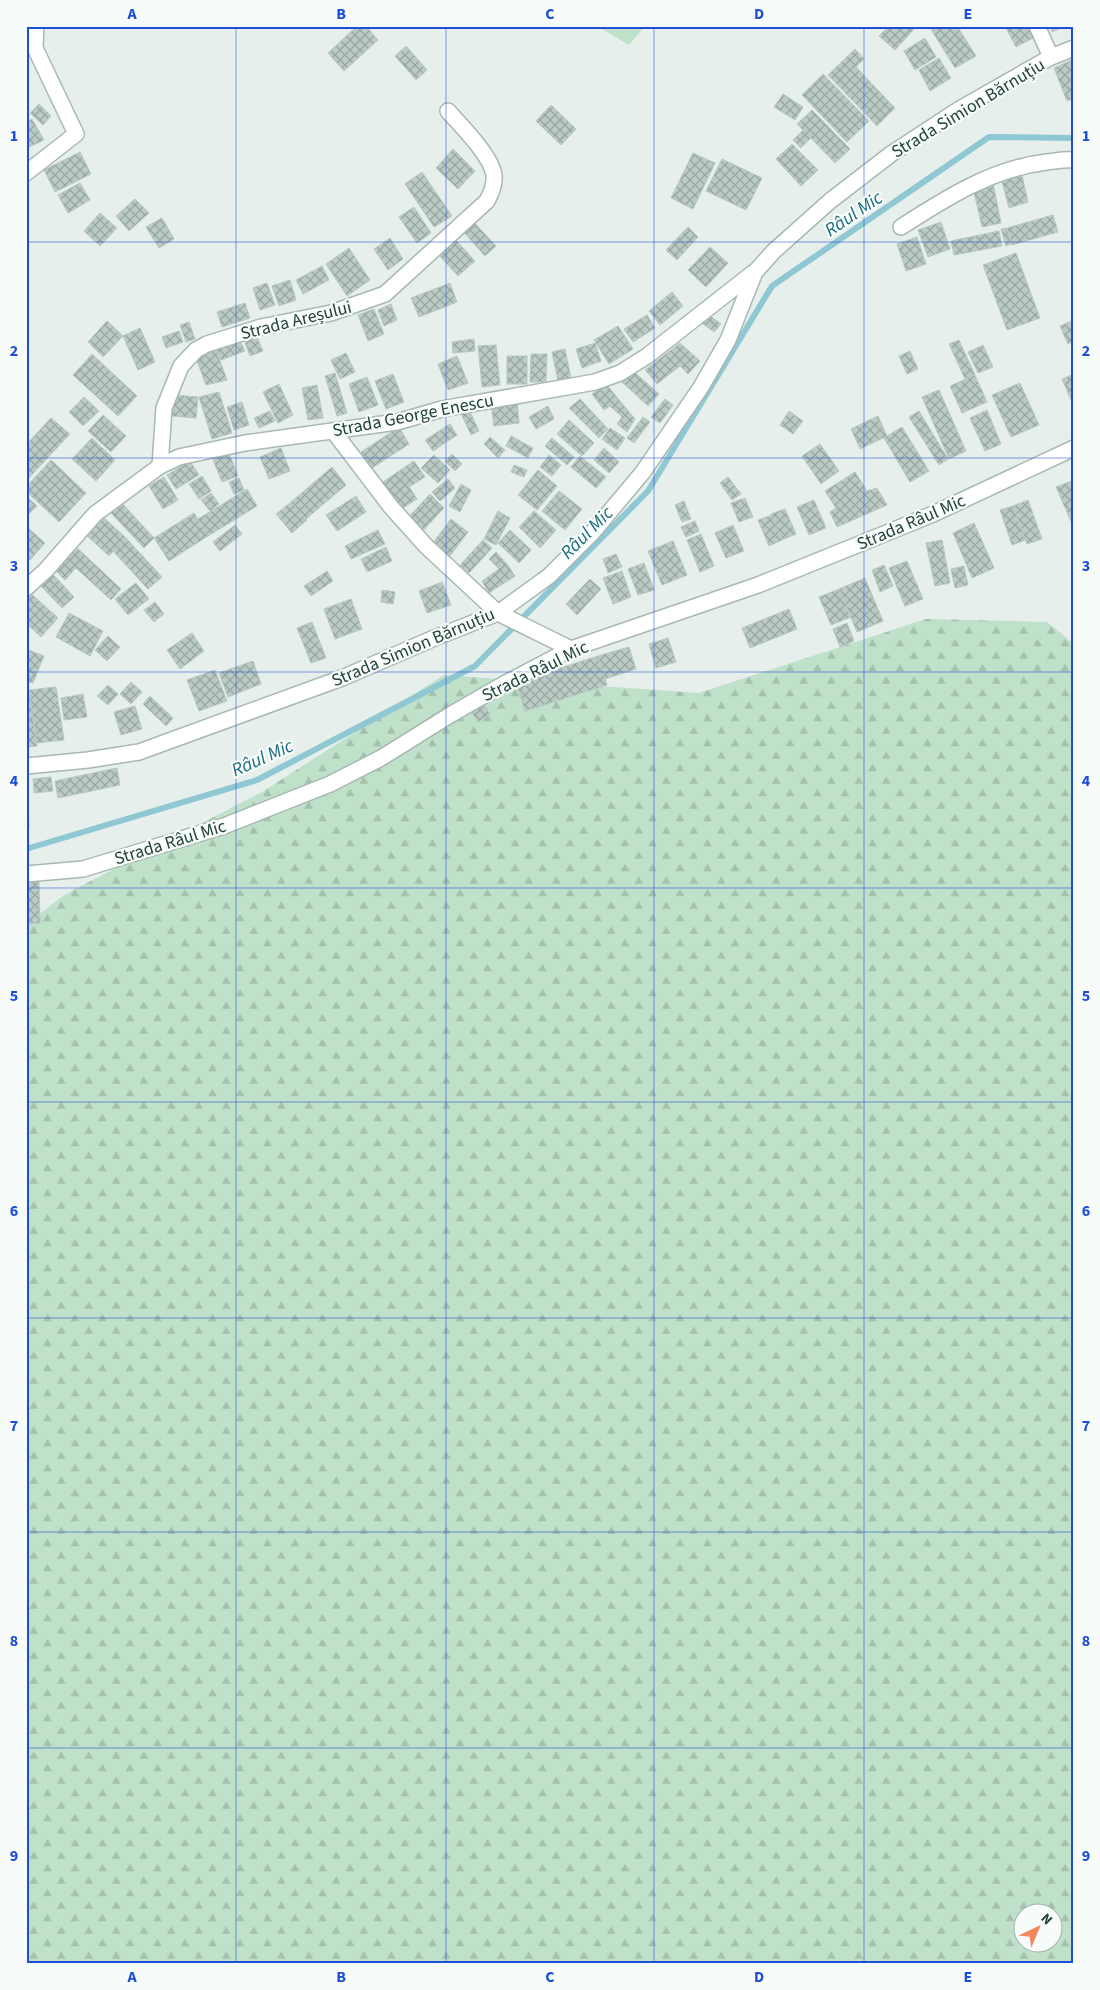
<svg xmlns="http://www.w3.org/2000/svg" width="1100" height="1990" viewBox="0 0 1100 1990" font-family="'Source Sans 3',sans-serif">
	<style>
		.green { fill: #bfe0c9 }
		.forest { fill: url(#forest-firs); fill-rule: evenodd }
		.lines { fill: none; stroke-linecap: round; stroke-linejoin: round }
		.stream { stroke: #8fc7d3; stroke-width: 6 }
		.building { fill: url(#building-cross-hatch); stroke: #b8c9c2 }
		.minor-casing { stroke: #a8b8b2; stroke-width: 18 }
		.minor { stroke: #fff; stroke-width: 15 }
		.grid { fill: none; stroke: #1d4ed8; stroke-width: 1; stroke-opacity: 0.55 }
		.labels { text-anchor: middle; stroke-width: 4.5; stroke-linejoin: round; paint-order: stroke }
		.street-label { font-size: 18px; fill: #24423a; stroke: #f7fbf9 }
		.water-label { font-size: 19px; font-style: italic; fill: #1d6c7f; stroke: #f7fbf9 }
		.neatline { fill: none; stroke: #1d4ed8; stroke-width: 2 }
		.grid-label { font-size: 16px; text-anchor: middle; font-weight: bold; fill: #1d4ed8 }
	</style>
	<defs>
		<pattern id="forest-firs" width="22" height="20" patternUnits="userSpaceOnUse" patternTransform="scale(1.25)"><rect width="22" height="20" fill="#bfe0c9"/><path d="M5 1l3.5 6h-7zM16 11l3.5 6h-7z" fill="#a4c1ad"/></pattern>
		<pattern id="building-cross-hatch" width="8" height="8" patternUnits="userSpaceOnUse" patternTransform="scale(1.25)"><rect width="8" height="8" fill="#bbcac4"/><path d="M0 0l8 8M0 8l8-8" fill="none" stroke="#98a6a0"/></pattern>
	</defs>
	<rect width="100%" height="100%" fill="#e6efeb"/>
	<path class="green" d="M597 26H645L629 45Z"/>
	<path class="forest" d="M926 619 1047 622 1074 644V1964H26V925L64 895 262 792 444 675 699 693ZM1022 1912H1052V1942H1022Z"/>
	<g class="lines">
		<path class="stream" d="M26 849 257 780 475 666 648 491 772 286 989 137 1074 138"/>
	</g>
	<g class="building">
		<path d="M357 26H366L378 40 344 71 328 53Z"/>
		<path d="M889 26H917L895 50 879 36Z"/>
		<path d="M929 26H957L976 56 955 68Z"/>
		<path d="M1005 26H1029L1035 37 1016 47Z"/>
		<path d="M1050 26H1065L1052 32Z"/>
		<path d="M925 38 936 57 915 70 904 51Z"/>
		<path d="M406 46 427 70 416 80 395 56Z"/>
		<path d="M855 49 864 59 856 67 895 108 877 126 828 75Z"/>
		<path d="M939 58 951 78 930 91 919 70Z"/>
		<path d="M1074 59V98L1067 101 1054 68Z"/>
		<path d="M823 74 869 121 847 142 802 95Z"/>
		<path d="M783 94 803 107 795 120 774 107Z"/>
		<path d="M39 104 51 116 43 125 30 113Z"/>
		<path d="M551 105 576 129 561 145 536 121Z"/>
		<path d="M812 110 850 149 835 163 811 138 801 148 793 140 803 130 797 124Z"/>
		<path d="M32 119 44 140 27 148 26 122Z"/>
		<path d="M792 144 818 170 801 186 776 159Z"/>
		<path d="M453 149 475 171 458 189 436 168Z"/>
		<path d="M80 152 91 174 55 192 44 170Z"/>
		<path d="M693 153 715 163 693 209 671 198Z"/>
		<path d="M722 159 762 178 746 210 706 191Z"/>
		<path d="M422 172 452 216 434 227 405 184Z"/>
		<path d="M1022 175 1028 202 1009 208 1002 182Z"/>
		<path d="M80 183 90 200 68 213 58 195Z"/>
		<path d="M993 183 1001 223 982 227 973 188Z"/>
		<path d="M135 199 149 213 129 231 116 216Z"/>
		<path d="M414 207 431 233 417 243 399 217Z"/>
		<path d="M100 213 117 228 100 246 84 231Z"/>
		<path d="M1053 215 1058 232 1012 245 1007 228Z"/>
		<path d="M162 218 174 239 159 248 146 227Z"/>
		<path d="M471 219 496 246 485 256 461 229Z"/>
		<path d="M941 222 950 249 928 257 918 230Z"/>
		<path d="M688 227 698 237 677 260 666 250Z"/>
		<path d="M1007 228 1011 244 1006 246 1001 229Z"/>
		<path d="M999 231 1002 246 954 255 951 241Z"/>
		<path d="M453 237 475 261 458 276 436 252Z"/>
		<path d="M917 237 926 264 906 271 897 244Z"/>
		<path d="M390 238 403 259 388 270 374 249Z"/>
		<path d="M710 247 728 263 706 287 688 270Z"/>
		<path d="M349 248 370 280 347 296 326 264Z"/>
		<path d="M1016 253 1040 318 1007 330 983 265Z"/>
		<path d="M322 266 329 280 303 294 296 280Z"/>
		<path d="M290 280 296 300 279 306 272 286Z"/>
		<path d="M267 283 275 305 260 310 253 288Z"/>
		<path d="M450 283 457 302 419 317 411 298Z"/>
		<path d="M672 292 683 306 660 325 649 311Z"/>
		<path d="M245 303 250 318 222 327 217 312Z"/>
		<path d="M391 304 397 320 384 326 378 310Z"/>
		<path d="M374 309 384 334 368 341 358 315Z"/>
		<path d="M647 315 655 328 633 342 624 329Z"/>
		<path d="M709 315 721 324 714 332 702 323Z"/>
		<path d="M1074 320V341L1068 344 1060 326Z"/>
		<path d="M107 321 123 336 103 357 88 342Z"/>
		<path d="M189 322 195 339 186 342 180 325Z"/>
		<path d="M618 326 633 349 609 364 594 340Z"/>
		<path d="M140 328 155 362 138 370 123 336Z"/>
		<path d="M179 331 183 342 166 348 162 337Z"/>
		<path d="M255 332 263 351 250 356 243 337Z"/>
		<path d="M239 338 245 351 221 360 215 347Z"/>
		<path d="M474 339 475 351 453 353 452 342Z"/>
		<path d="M959 340 975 375 965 379 949 344Z"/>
		<path d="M595 343 601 361 582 368 576 349Z"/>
		<path d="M680 343 700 361 688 374 680 366 657 384 645 370Z"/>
		<path d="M496 345 500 385 482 387 478 346Z"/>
		<path d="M983 345 993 367 978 373 968 352Z"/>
		<path d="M215 347 227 380 206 385 194 353Z"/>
		<path d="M565 349 571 378 558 381 552 352Z"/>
		<path d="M910 351 918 369 907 374 899 356Z"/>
		<path d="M346 353 355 372 340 379 331 360Z"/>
		<path d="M92 354 137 396 118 416 73 375Z"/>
		<path d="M531 354H547L546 382H530Z"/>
		<path d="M457 356 468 383 448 390 438 364Z"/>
		<rect x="507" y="356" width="20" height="28"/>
		<path d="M631 369 659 394 648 406 621 381Z"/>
		<path d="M335 373 347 413 337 416 325 376Z"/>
		<path d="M393 374 404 402 386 409 375 381Z"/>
		<path d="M1074 374V407L1062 379Z"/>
		<path d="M975 375 987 402 962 413 950 386Z"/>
		<path d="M367 377 378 405 359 412 349 384Z"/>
		<path d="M1020 383 1039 425 1011 437 992 395Z"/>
		<path d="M279 384 293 415 278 423 263 392Z"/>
		<path d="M606 384 635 419 627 432 617 424 622 417 610 406 604 410 592 394Z"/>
		<path d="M317 385 323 418 308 420 302 388Z"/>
		<path d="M939 390 966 451 949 459 922 397Z"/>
		<path d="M219 392 232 433 212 439 199 397Z"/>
		<path d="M173 395 198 397 196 418 171 416Z"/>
		<path d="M84 397 99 411 83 426 69 412Z"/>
		<path d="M580 399 608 429 599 438 569 408Z"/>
		<path d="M665 399 673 405 660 423 651 417Z"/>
		<path d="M517 400 519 423 494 426 491 403Z"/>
		<path d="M242 402 249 425 234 430 227 407Z"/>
		<path d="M467 405 479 431 471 435 459 409Z"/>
		<path d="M548 406 554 419 536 429 529 417Z"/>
		<path d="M987 410 1001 444 985 451 970 418Z"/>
		<path d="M270 411 275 421 259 428 254 418Z"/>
		<path d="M789 411 803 421 793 434 780 425Z"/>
		<path d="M919 411 948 459 939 465 909 417Z"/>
		<path d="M103 415 126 436 111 452 88 431Z"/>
		<path d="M878 416 887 436 860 449 851 429Z"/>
		<path d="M643 417 650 422 634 443 627 438Z"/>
		<path d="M51 418 70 434 26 481V445Z"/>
		<path d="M569 420 594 443 582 456 557 434Z"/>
		<path d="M450 424 457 435 433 451 425 440Z"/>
		<path d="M399 427 409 444 372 468 361 452Z"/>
		<path d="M902 427 929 471 910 482 884 438Z"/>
		<path d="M610 428 625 438 617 450 602 439Z"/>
		<path d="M511 436 533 448 528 458 506 446Z"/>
		<path d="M490 437 505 450 498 458 484 444Z"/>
		<path d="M92 438 115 460 96 481 72 459Z"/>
		<path d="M552 438 574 457 567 465 545 446Z"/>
		<path d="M820 444 839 471 821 484 802 456Z"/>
		<path d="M281 448 290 471 269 479 260 457Z"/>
		<path d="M604 448 619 462 609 473 594 460Z"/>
		<path d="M229 453 238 476 222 482 213 460Z"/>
		<path d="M452 454 462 464 455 471 445 461Z"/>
		<path d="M434 455 450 470 438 483 421 468Z"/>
		<path d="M549 455 561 465 552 476 540 467Z"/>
		<path d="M580 456 606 477 596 488 571 467Z"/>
		<path d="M51 460 86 493 59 522 26 491V487Z"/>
		<path d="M190 461 199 475 176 489 167 475Z"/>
		<path d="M414 461 425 477 409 487 399 471Z"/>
		<path d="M514 465 527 470 524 477 511 472Z"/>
		<path d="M332 467 346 485 306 519 291 502Z"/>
		<path d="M538 470 557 486 537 510 518 495Z"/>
		<path d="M399 471 417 499 398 511 380 484Z"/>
		<path d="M855 472 867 491 877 488 887 505 837 527 830 512 836 508 825 491Z"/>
		<path d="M202 476 211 491 199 499 189 484Z"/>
		<path d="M164 477 178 500 163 509 149 486Z"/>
		<path d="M728 477 741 494 732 500 720 483Z"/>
		<path d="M239 478 244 490 234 494 229 482Z"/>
		<path d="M448 479 455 488 440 501 432 492Z"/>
		<path d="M1074 480V528L1056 487Z"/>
		<path d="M461 484 471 490 460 512 449 506Z"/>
		<path d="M247 489 257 506 208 536 198 519Z"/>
		<path d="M559 491 582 509 565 530 542 511Z"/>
		<path d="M211 493 219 504 210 511 201 500Z"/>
		<path d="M430 494 444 508 419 535 405 521Z"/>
		<path d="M26 496 37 506 27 516 26 515Z"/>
		<path d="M356 496 366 512 337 531 326 515Z"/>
		<path d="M745 498 753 517 739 522 731 503Z"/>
		<path d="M814 500 826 528 809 535 797 507Z"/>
		<path d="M1028 500 1042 539 1027 544 1013 506Z"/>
		<path d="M120 501 154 538 144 548 109 511Z"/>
		<path d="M684 501 691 519 682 522 675 505Z"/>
		<path d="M291 502 307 520 292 533 276 514Z"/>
		<path d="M1013 506 1025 540 1012 545 1000 510Z"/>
		<path d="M785 509 796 534 782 540 771 514Z"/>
		<path d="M498 511 510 518 496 545 484 539Z"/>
		<path d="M534 511 556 530 540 548 519 527Z"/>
		<path d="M194 513 208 536 169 561 154 538Z"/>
		<path d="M101 515 126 538 109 556 84 533Z"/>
		<path d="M772 515 782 540 769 546 758 520Z"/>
		<path d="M451 519 468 532 449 557 432 544Z"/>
		<path d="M695 521 699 531 686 537 681 527Z"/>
		<path d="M974 523 994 568 972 578 953 533Z"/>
		<path d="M235 525 242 534 220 551 213 542Z"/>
		<path d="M733 525 744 551 726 558 715 533Z"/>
		<path d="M27 527 45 543 30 560 26 557Z"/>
		<path d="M378 530 385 544 351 559 345 546Z"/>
		<path d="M510 530 531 550 519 563 498 543Z"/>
		<path d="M701 534 714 566 700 572 687 540Z"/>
		<path d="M126 538 162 577 148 589 113 551Z"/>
		<path d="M483 540 492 548 469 573 460 565Z"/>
		<path d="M942 540 950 583 935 586 926 543Z"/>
		<path d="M673 541 687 575 662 585 648 551Z"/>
		<path d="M73 544 121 589 111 600 76 568 65 580 52 567Z"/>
		<path d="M386 547 392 561 367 572 361 559Z"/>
		<path d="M496 552 507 564 515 576 489 593 482 581 499 569 489 559Z"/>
		<path d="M616 554 622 567 608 573 603 559Z"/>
		<path d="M907 561 923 599 905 606 889 568Z"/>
		<path d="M644 563 654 590 638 595 628 569Z"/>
		<path d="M884 565 893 586 880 592 872 570Z"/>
		<path d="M964 566 968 585 955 588 951 569Z"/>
		<path d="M49 570 74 597 62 608 37 582Z"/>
		<path d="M327 571 333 581 311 596 304 586Z"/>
		<path d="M622 571 631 597 613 604 603 578Z"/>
		<path d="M865 578 883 621 857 632 839 589Z"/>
		<path d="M590 579 601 589 577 615 566 604Z"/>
		<path d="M442 582 451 605 427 613 419 591Z"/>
		<path d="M136 583 149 599 128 615 115 599Z"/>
		<path d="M26 589 58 618 41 637 26 623Z"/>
		<path d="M839 589 851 617 831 625 819 597Z"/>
		<path d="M382 590 395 592 393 604 381 602Z"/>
		<path d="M351 599 362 629 335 639 324 609Z"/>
		<path d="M155 602 164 614 154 622 144 610Z"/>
		<path d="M789 609 797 629 750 648 742 628Z"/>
		<path d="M69 613 103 631 90 656 56 637Z"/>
		<path d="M312 622 326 658 311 663 297 628Z"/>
		<path d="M847 623 854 641 840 647 833 629Z"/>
		<path d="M192 633 204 651 180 669 167 650Z"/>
		<path d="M108 636 120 647 107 661 95 650Z"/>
		<path d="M668 638 676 662 656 668 649 644Z"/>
		<path d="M629 647 636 669 605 679 598 656Z"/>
		<path d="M26 649 44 656 33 683 26 681Z"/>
		<path d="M598 656 607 685 525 711 516 682Z"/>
		<path d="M253 661 261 684 228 697 219 673Z"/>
		<path d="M215 670 227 701 199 711 187 680Z"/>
		<path d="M131 682 142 692 131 704 120 694Z"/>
		<path d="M108 685 118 694 108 705 97 696Z"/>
		<path d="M56 687 64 740 37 743 29 690Z"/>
		<path d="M29 690 37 746 26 747V691Z"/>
		<path d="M83 694 87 717 64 720 61 698Z"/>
		<path d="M150 696 173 718 166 726 143 704Z"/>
		<path d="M482 701 490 714 478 722 470 709Z"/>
		<path d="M135 706 142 729 121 735 114 712Z"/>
		<path d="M117 768 120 785 58 798 55 781Z"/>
		<path d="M51 777 53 791 34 793 33 779Z"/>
		<path d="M28 807 29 827H26V808Z"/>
		<path d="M26 882H39L40 923 26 924Z"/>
	</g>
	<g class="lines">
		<g class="minor-casing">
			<g id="minor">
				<path d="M1037 26 1051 57"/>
				<path d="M26 173 76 134 35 48 36 26"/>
				<path d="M901 227C946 198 993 168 1047 162 1056 161 1065 159 1074 160"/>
				<path d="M334 432 391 507 426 546 498 613 571 649"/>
				<path d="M160 466 164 408 181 366 196 350 207 344 261 327 331 313 385 294 487 201C491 193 495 185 494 175 491 155 461 126 448 111"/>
				<path d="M26 588 46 570 95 514 160 466 179 457 245 443 397 422 442 409 595 382 620 373 647 356 753 273"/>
				<path d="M26 766 88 760 139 752 342 678 432 639 498 613 549 576 592 533 643 472 701 387 728 340 755 272 774 251 830 201 891 154 958 110 1051 57 1074 48"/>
				<path d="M26 874 83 869 224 826 330 784 381 758 450 715 504 684 571 649 758 585 857 545 933 514 1074 448"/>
			</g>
		</g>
		<use href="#minor" class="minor"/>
	</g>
	<path class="grid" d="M236 26V1964M446 26V1964M654 26V1964M864 26V1964M26 242H1074M26 458H1074M26 672H1074M26 888H1074M26 1102H1074M26 1318H1074M26 1532H1074M26 1748H1074"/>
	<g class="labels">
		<g class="street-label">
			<text transform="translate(968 108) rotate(-31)" y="6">Strada Simion Bărnuțiu</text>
			<text transform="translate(296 320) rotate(-14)" y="6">Strada Areșului</text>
			<text transform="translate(413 415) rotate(-11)" y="6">Strada George Enescu</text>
			<text transform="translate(911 522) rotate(-23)" y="6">Strada Râul Mic</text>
			<text transform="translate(413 647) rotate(-23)" y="6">Strada Simion Bărnuțiu</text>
			<text transform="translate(535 671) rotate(-26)" y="6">Strada Râul Mic</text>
			<text transform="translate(170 842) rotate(-17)" y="6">Strada Râul Mic</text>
		</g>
		<g class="water-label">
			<text transform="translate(853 213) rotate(-34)" y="7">Râul Mic</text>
			<text transform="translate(586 532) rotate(-45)" y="7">Râul Mic</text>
			<text transform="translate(262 757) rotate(-24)" y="7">Râul Mic</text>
		</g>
	</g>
	<rect width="1100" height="1990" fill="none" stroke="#f7fbf9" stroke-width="55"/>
	<g transform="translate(1038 1928) rotate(44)"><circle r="24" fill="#f7fbf9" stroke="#a3b1ad"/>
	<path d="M0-4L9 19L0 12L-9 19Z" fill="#f38860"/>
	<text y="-8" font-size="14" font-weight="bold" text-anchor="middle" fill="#24423a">N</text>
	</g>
	<rect x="28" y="28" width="1044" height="1934" class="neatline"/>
	<g class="grid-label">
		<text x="132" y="19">A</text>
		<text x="341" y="19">B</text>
		<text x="550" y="19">C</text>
		<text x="759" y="19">D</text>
		<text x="968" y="19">E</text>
		<text x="14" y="141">1</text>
		<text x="1086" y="141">1</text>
		<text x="14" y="356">2</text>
		<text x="1086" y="356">2</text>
		<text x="14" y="571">3</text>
		<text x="1086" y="571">3</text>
		<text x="14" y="786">4</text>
		<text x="1086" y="786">4</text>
		<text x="14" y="1001">5</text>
		<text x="1086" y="1001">5</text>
		<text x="14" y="1216">6</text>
		<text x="1086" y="1216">6</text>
		<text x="14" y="1431">7</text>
		<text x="1086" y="1431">7</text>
		<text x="14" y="1646">8</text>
		<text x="1086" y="1646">8</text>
		<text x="14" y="1861">9</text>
		<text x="1086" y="1861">9</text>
		<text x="132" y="1982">A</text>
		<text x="341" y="1982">B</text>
		<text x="550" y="1982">C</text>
		<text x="759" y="1982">D</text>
		<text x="968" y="1982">E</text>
	</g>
</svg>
